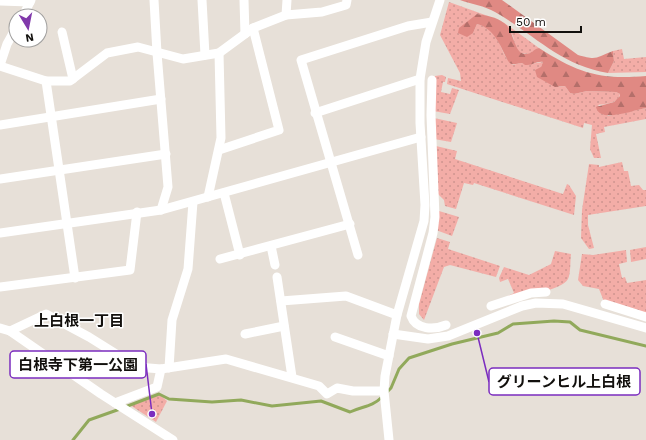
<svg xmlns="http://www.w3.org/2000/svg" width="646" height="440" viewBox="0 0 646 440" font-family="'Work Sans','Noto Sans JP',sans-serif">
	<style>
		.grass { fill: url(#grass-dots) }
		.forest { fill: url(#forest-firs) }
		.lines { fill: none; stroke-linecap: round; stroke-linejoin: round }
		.stream { stroke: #91a95b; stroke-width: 3 }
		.minor { stroke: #fff; stroke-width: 9 }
		.labels { text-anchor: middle; stroke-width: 3; stroke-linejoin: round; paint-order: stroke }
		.neighbourhood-label { font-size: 15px; font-weight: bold; fill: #12100d; stroke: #fff }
		.leader { fill: none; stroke: #7b2cbf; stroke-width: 1.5 }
		.callout-dot { fill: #7b2cbf; stroke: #fff; stroke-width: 1.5 }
		.callout { fill: #fff; stroke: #7b2cbf; stroke-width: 1.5 }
		.callout-label { font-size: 15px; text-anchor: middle; font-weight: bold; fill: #12100d }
	</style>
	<defs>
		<pattern id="grass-dots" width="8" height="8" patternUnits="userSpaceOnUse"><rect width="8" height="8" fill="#f3ada7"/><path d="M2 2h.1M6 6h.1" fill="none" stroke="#cf948f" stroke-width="1.8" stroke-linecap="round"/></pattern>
		<pattern id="forest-firs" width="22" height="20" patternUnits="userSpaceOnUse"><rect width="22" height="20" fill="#e08983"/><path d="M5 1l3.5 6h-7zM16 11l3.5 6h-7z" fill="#b46f6a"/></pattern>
	</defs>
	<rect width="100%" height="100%" fill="#e7e0d8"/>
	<g class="grass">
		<path d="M449 2 488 16 477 14 473 33 477 24C504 31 497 53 513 65L520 63 530 64 543 62 541 67 559 87 565 86 570 93 574 94 587 91 616 92 620 94C619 103 606 104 598 105L608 116 646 108V119L604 127 605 132 596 134 601 158H594L590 149 592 125 584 123 583 128 447 84 448 78 461 81 460 73 440 35Z"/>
		<path d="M503 22 539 48 528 54 521 53 516 50 513 36Z"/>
		<path d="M622 49 624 59 646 57V72L608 73 614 61 613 51Z"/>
		<path d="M442 75 446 77 445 82H443L441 92 450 94 452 88 459 90 450 114 433 111 435 76Z"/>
		<path d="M434 118 457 123 451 142 434 139Z"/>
		<path d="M436 146 457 151 455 159 563 194 567 184 569 185 576 196 574 215 474 183 473 185 464 183 456 209 445 206 444 200 438 194Z"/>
		<path d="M622 162 624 171H628L631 186 639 185 643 190H646V206L588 215V225L594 248 589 249 581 238 582 210 589 164 599 165V167Z"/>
		<path d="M439 211 459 217 452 236 436 230Z"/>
		<path d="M437 238 450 242 448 249 500 266 496 277 450 265 444 267 424 320 419 314V304Z"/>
		<path d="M646 247V259L631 262 630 250Z"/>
		<path d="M626 250 627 262 619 264 622 278 625 277 627 283 646 280V317L605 304 599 289 583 286 578 280 582 254 593 255Z"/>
		<path d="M555 251 571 254C570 261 571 273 568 279 561 291 522 296 509 299L508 296 514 293 508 279 500 282 499 278 504 267 529 275 551 264Z"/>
		<path d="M160 395 167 401 156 422 130 405Z"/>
	</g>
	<g class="forest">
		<path d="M460 0H502L578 55C598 61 596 57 613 51L614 61 608 73C560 65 535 35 495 12 485 6 471 4 460 0Z"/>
		<path d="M477 14C485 15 497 17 504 23 515 31 513 54 526 54 531 54 534 49 539 48 578 73 600 80 646 76V108C633 110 600 124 596 107L614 102 620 96V94L616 92 587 91 574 94 570 93 565 86 555 87 537 77 535 70 541 67 543 62C537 61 533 65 527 65 522 65 526 64 521 63 518 63 515 65 512 64 504 63 501 30 477 24L473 33 467 37 458 33 459 28Z"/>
	</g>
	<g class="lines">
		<g class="stream">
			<path d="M386 393 391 388 399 369 409 358 452 344 498 333 513 324 554 321 570 322 580 330 646 346"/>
			<path d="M125 407 159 394 169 399 212 402 241 400 272 406 321 401 350 412C363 406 372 407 382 397"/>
			<path d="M73 440 89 420 120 409"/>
		</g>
		<g class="minor">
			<path d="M154 0 157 53 168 187 161 210"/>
			<path d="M202 0 205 55"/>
			<path d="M244 0 245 34"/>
			<path d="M0 1 30 2"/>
			<path d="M286 15 287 0"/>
			<path d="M23 16 31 0"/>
			<path d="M62 32 73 79"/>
			<path d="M0 65 7 44 16 28"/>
			<path d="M0 66 46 81H70L107 53 138 47 183 59 219 53 253 28 286 15 322 12 346 5 347 0"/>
			<path d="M432 80 431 115 435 217 433 233 411 316C416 330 434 330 446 325"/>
			<path d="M46 81 75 278"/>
			<path d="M315 113 420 79"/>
			<path d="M0 125 161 99"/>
			<path d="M219 150 279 130 253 28"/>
			<path d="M0 179 166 154"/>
			<path d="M224 193 240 255"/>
			<path d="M208 197 221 138 219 53"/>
			<path d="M0 233 161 210 421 137"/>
			<path d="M271 246 275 265"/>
			<path d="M358 255 301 60 408 26 432 22"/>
			<path d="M220 259 350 224"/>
			<path d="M277 277 292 377"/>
			<path d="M0 287 130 270 137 212"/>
			<path d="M281 301 346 296 397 315"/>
			<path d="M605 304 646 317"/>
			<path d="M491 306 531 293 546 292"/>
			<path d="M0 328 10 331 101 394 173 440"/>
			<path d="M10 331 46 314 89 337 137 367 161 369 226 359 319 386 327 394 337 388 353 391H384"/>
			<path d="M245 334 284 326"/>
			<path d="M393 334 428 339 448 336 522 306 536 303 563 304 646 328"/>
			<path d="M335 337 389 356"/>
			<path d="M169 368 172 320 188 269 193 202"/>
			<path d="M115 403 157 387 161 369"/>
			<path d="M389 440 384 391 385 376 397 315 424 221 425 205 420 123V79L426 42 440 0"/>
		</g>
	</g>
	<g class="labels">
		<g class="neighbourhood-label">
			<text x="79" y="326">上白根一丁目</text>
		</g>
	</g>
	<path class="leader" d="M152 414L146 364M477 333L489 382"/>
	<g class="callout-dot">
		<circle cx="152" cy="414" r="4"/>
		<circle cx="477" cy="333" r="4"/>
	</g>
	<g class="callout">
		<rect x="10" y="351" width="136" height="27" rx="4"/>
		<rect x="489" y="368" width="151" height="27" rx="4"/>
	</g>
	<g class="callout-label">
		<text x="78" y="370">白根寺下第一公園</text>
		<text x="564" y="387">グリーンヒル上白根</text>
	</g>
	<g transform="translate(28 28) rotate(170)"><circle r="19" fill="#ffffff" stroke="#a09f9e"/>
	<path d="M0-3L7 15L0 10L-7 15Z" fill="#8139ab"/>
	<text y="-6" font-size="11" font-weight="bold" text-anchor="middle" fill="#12100d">N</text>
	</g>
	<path d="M510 26v6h71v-6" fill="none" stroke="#12100d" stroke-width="2"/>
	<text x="516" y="26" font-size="12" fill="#12100d" stroke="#ffffff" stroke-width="3" paint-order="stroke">50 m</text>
</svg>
